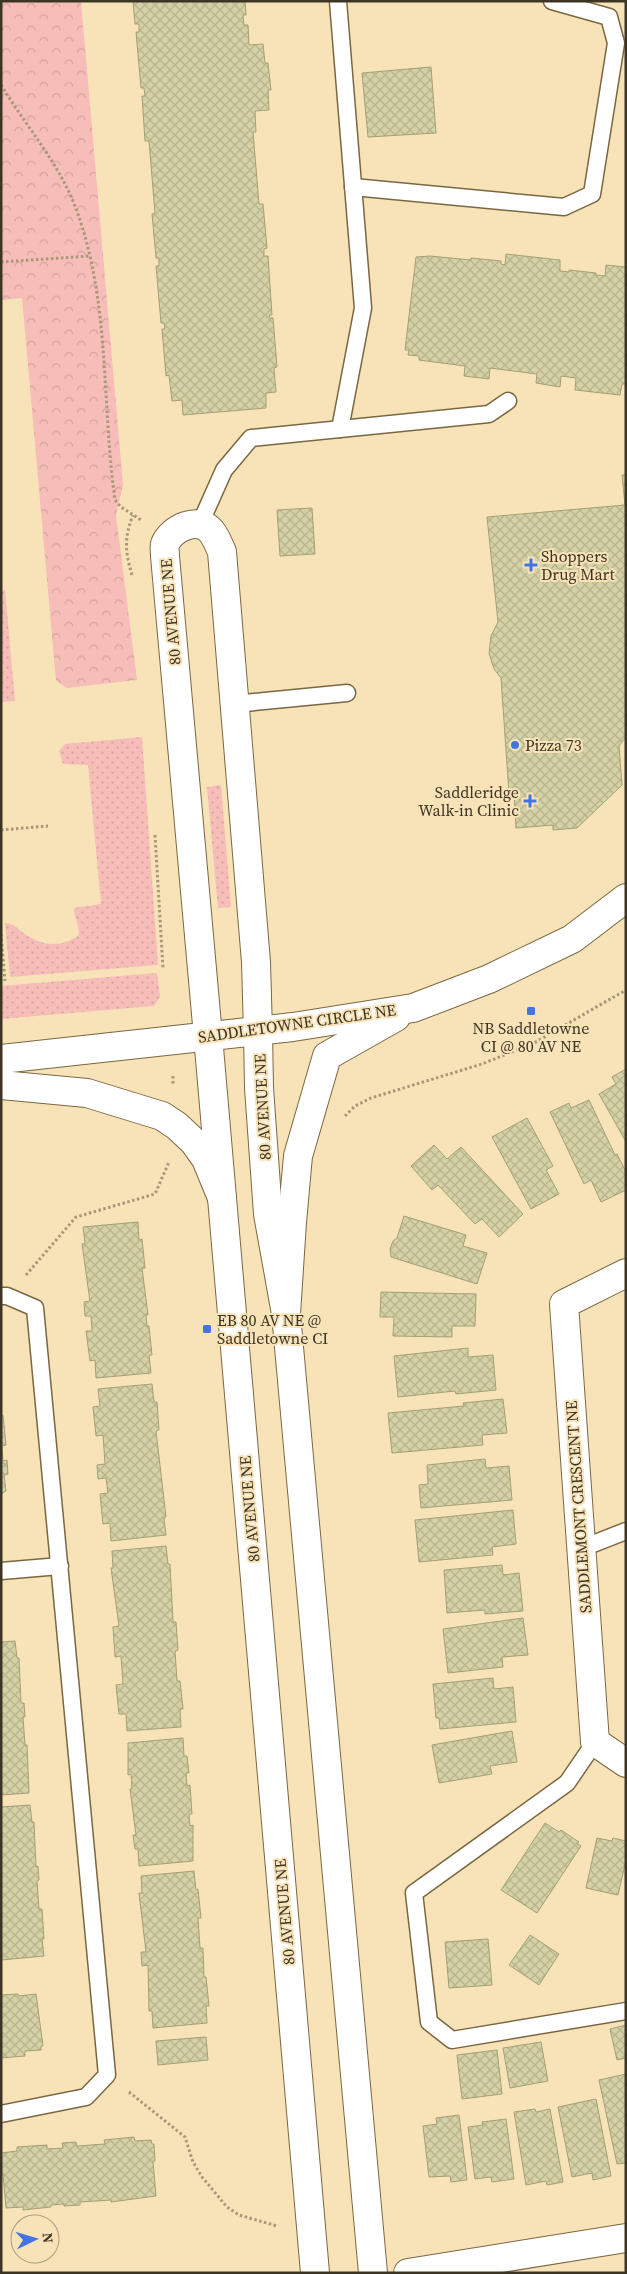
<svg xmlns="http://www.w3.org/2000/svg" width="627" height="2274" viewBox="0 0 627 2274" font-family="'Source Serif 4',serif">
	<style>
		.grass { fill: url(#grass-dots) }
		.park { fill: url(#park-crowns) }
		.building { fill: url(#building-cross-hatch); stroke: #a3a075 }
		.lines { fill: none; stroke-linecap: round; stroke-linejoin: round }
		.service-casing { stroke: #7a6741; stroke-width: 19 }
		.minor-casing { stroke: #7a6741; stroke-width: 30 }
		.tertiary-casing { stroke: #7a6741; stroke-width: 30 }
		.secondary-casing { stroke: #7a6741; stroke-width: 30 }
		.path { stroke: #a79879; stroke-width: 3; stroke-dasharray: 2.5 2.5; stroke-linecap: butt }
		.service { stroke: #fff; stroke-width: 16 }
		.minor { stroke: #fff; stroke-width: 28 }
		.tertiary { stroke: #fff; stroke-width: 28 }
		.secondary { stroke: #fff; stroke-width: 28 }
		.poi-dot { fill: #4374e5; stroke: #f8e3b9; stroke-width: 2 }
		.labels { text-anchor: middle; stroke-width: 4; stroke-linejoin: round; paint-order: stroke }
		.poi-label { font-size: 16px; fill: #3d3524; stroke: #f8e3b9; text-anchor: start }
		.street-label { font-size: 16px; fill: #3d3524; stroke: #f8e3b9 }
	</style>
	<defs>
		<pattern id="grass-dots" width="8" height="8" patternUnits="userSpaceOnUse" patternTransform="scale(1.25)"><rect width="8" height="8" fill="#f7bdb8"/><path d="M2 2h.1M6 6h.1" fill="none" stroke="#d5a39e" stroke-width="1.8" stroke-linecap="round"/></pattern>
		<pattern id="park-crowns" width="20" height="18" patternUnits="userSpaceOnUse" patternTransform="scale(1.25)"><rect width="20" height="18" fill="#f7bdb8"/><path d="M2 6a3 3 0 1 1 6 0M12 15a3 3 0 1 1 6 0" fill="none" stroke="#d5a39e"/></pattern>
		<pattern id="building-cross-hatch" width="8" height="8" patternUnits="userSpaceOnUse" patternTransform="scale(1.25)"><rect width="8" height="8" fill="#d4d1a5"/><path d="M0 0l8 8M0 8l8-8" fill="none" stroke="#b7b48e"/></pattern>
	</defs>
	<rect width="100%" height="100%" fill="#f8e3b9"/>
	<g class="grass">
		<path d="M5 590 15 701 1 702V591Z"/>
		<path d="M142 737 158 965 10 977 5 923C14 924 16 927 22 932 40 945 58 949 78 936 81 927 74 919 74 908L101 904 88 765 63 764 59 751 65 744Z"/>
		<path d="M221 785 231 907 218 908 207 787Z"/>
		<path d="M157 973 160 997 154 1006 1 1019V986Z"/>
	</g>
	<path class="park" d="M1 1H81L123 485 116 515 137 680 67 688 56 681 22 298 1 300Z"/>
	<g class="building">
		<path d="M133 1H245L246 15H243L244 25H248L249 45 263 44 265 63H268L271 90H268L269 110 255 111 256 132H253L259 204H263L267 248 264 249V256H268L272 315H269L270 318H273L277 367 274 368 276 392 266 393V408L183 415 182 400 172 401 169 375 166 376 162 329H165L164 323H161L156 266H159V258H156L152 214 155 213 149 141H145L142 96H145L144 88H141L136 32H139V24H135Z"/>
		<path d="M431 67 436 133 368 137 362 73Z"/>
		<path d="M506 254 560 260V271L569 272V270L596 273V275L605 276 606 265 626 267V384H622L620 395 575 390 576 378 561 376 560 387 536 383 537 374 490 368 489 379 464 376 465 366 419 360V356L408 355 409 350H405L416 257 430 256 471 260V258L501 261V264L505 265Z"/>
		<path d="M622 475H626V737L619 746 622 785 577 828 553 830V825L516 828 514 793 509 794 501 678 494 669 489 653 491 636 498 622 487 517 625 505Z"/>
		<path d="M312 508 315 554 280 556 277 510Z"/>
		<path d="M626 1069V1142L599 1094 616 1084 612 1077Z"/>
		<path d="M589 1100 615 1155 617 1154 626 1172V1190L601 1202 591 1180 584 1184 550 1112 569 1103 571 1108Z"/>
		<path d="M527 1118 553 1166 546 1170 559 1194 531 1209 492 1137Z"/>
		<path d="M434 1145 447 1159 461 1147 523 1214 499 1237 482 1219 475 1224 438 1185 432 1190 411 1166Z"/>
		<path d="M404 1216 466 1235 463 1246 487 1253 477 1284 391 1257 390 1249 393 1241 397 1238Z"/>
		<path d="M138 1222 139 1240 142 1239 145 1268H142L148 1315H146L147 1326H149L152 1355H149L151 1373 96 1378 95 1360 90 1361 86 1331H92L91 1316H85L84 1302 90 1301 82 1244 85 1243 83 1227Z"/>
		<path d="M381 1292 476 1294 475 1326H452V1337L393 1336 394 1317H380Z"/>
		<path d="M468 1348V1357L493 1355 496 1390 456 1394 455 1391 398 1397 394 1356Z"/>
		<path d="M152 1384 154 1402H157L159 1430 156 1431 166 1517 164 1518 166 1535 111 1541 110 1523 103 1524 100 1494 108 1493 106 1478 98 1479 97 1465 105 1464 103 1435 96 1436 93 1407 100 1406 98 1389Z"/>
		<path d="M503 1399 507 1433 482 1435 483 1445 392 1453 388 1413 464 1406 463 1403Z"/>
		<path d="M1 1415H3L6 1445 2 1446 3 1461 7 1460 8 1474 4 1475 6 1491 1 1494Z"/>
		<path d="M485 1459 486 1468 509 1466 512 1500 421 1508 419 1485 428 1484 427 1465Z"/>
		<path d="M513 1510 516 1544 492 1547 493 1555 419 1562 415 1520Z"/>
		<path d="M166 1546 168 1564H170L173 1622H176L178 1650 175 1651 177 1681H180L183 1709H180L181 1727 127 1731 126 1714H119L116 1685 123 1684 121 1656 115 1657 113 1627 119 1626 111 1568H113L112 1551Z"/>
		<path d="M502 1565 503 1575 519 1573 523 1611 485 1614V1610L447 1613 444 1570Z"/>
		<path d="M523 1618 528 1655 502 1657 503 1667 448 1673 443 1629Z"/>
		<path d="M15 1641 17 1658H19L21 1703H24L25 1717H23L25 1745H27L29 1793 1 1795V1642Z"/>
		<path d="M493 1678 494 1689 513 1687 516 1722 440 1729 439 1718H436L433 1684Z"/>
		<path d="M512 1731 517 1762 490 1766 492 1774 439 1783 432 1745Z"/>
		<path d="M183 1738 184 1756H187L189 1773H186L187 1786 190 1785 192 1814H189L190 1826 193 1825V1861L139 1866 138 1849H135L133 1835H136L130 1789H132L131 1774 128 1775V1743Z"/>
		<path d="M30 1805 32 1822H34L36 1867 38 1866 39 1880 37 1881 39 1909H42L44 1939H42L44 1956 1 1960V1807Z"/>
		<path d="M545 1823 559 1832 561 1830 579 1842 577 1844 581 1846 537 1913 501 1890Z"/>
		<path d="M597 1838 612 1841 613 1838 626 1841V1860L618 1895 586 1888Z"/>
		<path d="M194 1871 196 1890 198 1889 201 1918H198L200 1948H203L204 1977H206L209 2006H206L207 2023 153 2028 152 2011H149L148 1965 142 1966 141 1952H146L139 1893H142L141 1876Z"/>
		<path d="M530 1935 559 1954 539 1985 509 1965Z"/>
		<path d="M488 1939 492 1985 449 1988 445 1942Z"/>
		<path d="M18 1994V1996L36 1994 43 2046H41V2050L25 2051V2056L1 2058V1995Z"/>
		<path d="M626 2025V2058L617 2060 610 2029Z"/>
		<path d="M206 2037 208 2060 158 2065 156 2041Z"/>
		<path d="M541 2042 548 2081 510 2088 503 2048Z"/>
		<path d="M497 2050 502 2094 462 2099 457 2055Z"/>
		<path d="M626 2074V2163L617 2164 599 2080Z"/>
		<path d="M596 2099 611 2176 593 2180 592 2173 572 2177 558 2107Z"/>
		<path d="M535 2109 536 2112 550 2109 563 2182 547 2185 546 2181 526 2185 514 2112Z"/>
		<path d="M459 2115 467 2180 451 2182 450 2176 429 2177 423 2126 437 2124 436 2118Z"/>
		<path d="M506 2119 514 2179 492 2182 491 2177 475 2179 468 2127 483 2125 482 2122Z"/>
		<path d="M134 2137 135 2141 151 2140 152 2144H154L155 2161H153L156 2196 111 2202V2200L80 2202V2205L64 2206V2204L51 2205V2207L23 2210V2207L6 2208 3 2174H1V2153L17 2151V2147L47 2145V2149L63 2148 62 2143 76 2142 77 2146 105 2144 104 2140Z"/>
	</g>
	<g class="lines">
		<g class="service-casing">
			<g id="service">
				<path d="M338 1 363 308 340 429"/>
				<path d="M353 187 564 207 592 194 616 43 609 17 552 1"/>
				<path d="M200 524 224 470 251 438 489 414 508 401"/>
				<path d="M234 704 347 693"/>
				<path d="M1 1296H7L35 1308 107 2075 86 2097 1 2114"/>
				<path d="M580 1549 626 1531"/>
				<path d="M1 1571 60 1566"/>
				<path d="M595 1742 567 1783 414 1893 429 2022 452 2040 626 2011"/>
			</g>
		</g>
		<g class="minor-casing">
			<g id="minor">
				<path d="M208 1036 165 556C165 552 164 547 165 544 172 528 198 516 211 531 216 537 219 545 222 552L256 962 258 1032"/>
				<path d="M626 1273 564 1304 595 1742 626 1763"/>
				<path d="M408 2273 626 2238"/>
			</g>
		</g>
		<g class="tertiary-casing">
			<g id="tertiary">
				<path d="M258 1032 259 1088 268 1214 286 1314 373 2273"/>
				<path d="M208 1036 315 2273"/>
			</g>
		</g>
		<g class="secondary-casing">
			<g id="secondary">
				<path d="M1 1059 293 1027 413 1008 489 979 572 939 626 898"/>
				<path d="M1 1085 87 1093 162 1116 177 1126 194 1142 206 1159 222 1198"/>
				<path d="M286 1314 292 1222 298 1156 327 1056 396 1017"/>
			</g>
		</g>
		<g class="path">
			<path d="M1 85C24 123 56 160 73 201 111 296 101 400 115 500L121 507 141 520"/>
			<path d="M1 262 90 256"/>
			<path d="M132 575C125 551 124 538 133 515"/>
			<path d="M1 830 48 826"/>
			<path d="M155 835 163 968"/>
			<path d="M1 934 5 981"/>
			<path d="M173 1076V1085"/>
			<path d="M345 1116 355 1106 371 1098 482 1064 534 1043 626 990"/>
			<path d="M26 1275 76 1217 155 1194 169 1162"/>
			<path d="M129 2092 185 2137 193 2162 202 2177 227 2207 239 2215 277 2226"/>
		</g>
		<use href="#service" class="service"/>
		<use href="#minor" class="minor"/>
		<use href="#tertiary" class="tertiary"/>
		<use href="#secondary" class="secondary"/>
	</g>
	<g class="poi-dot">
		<path d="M528.5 557.5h5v5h5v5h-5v5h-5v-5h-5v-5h5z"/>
		<circle cx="515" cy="745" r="5"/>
		<path d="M527.5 793.5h5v5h5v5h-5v5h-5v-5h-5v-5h5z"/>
		<rect x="526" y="1006" width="10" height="10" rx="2.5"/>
		<rect x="202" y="1324" width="10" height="10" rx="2.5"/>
	</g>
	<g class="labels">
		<g class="poi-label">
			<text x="541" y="562">Shoppers<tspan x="541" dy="18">Drug Mart</tspan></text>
			<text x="525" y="751">Pizza 73</text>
			<text x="519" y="798" text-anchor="end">Saddleridge<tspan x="519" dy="18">Walk-in Clinic</tspan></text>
			<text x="531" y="1034" text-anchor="middle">NB Saddletowne<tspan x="531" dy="18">CI @ 80 AV NE</tspan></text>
			<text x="217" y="1326">EB 80 AV NE @<tspan x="217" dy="18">Saddletowne CI</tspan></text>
		</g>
		<g class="street-label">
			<text transform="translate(170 612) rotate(-95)" y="6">80 AVENUE NE</text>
			<text transform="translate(297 1023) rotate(-8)" y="6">SADDLETOWNE CIRCLE NE</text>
			<text transform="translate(262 1107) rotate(-93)" y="6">80 AVENUE NE</text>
			<text transform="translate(578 1507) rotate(-94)" y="6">SADDLEMONT CRESCENT NE</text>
			<text transform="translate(249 1509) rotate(-95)" y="6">80 AVENUE NE</text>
			<text transform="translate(284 1912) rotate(-95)" y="6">80 AVENUE NE</text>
		</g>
	</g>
	<rect width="627" height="2274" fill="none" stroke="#3d3524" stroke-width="5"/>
	<g transform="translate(35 2239) rotate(85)"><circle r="24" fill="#f8e3b9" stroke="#ad9d7d"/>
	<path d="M0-4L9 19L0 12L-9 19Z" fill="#4374e5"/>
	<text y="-8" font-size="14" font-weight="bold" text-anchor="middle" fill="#3d3524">N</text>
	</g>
</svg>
